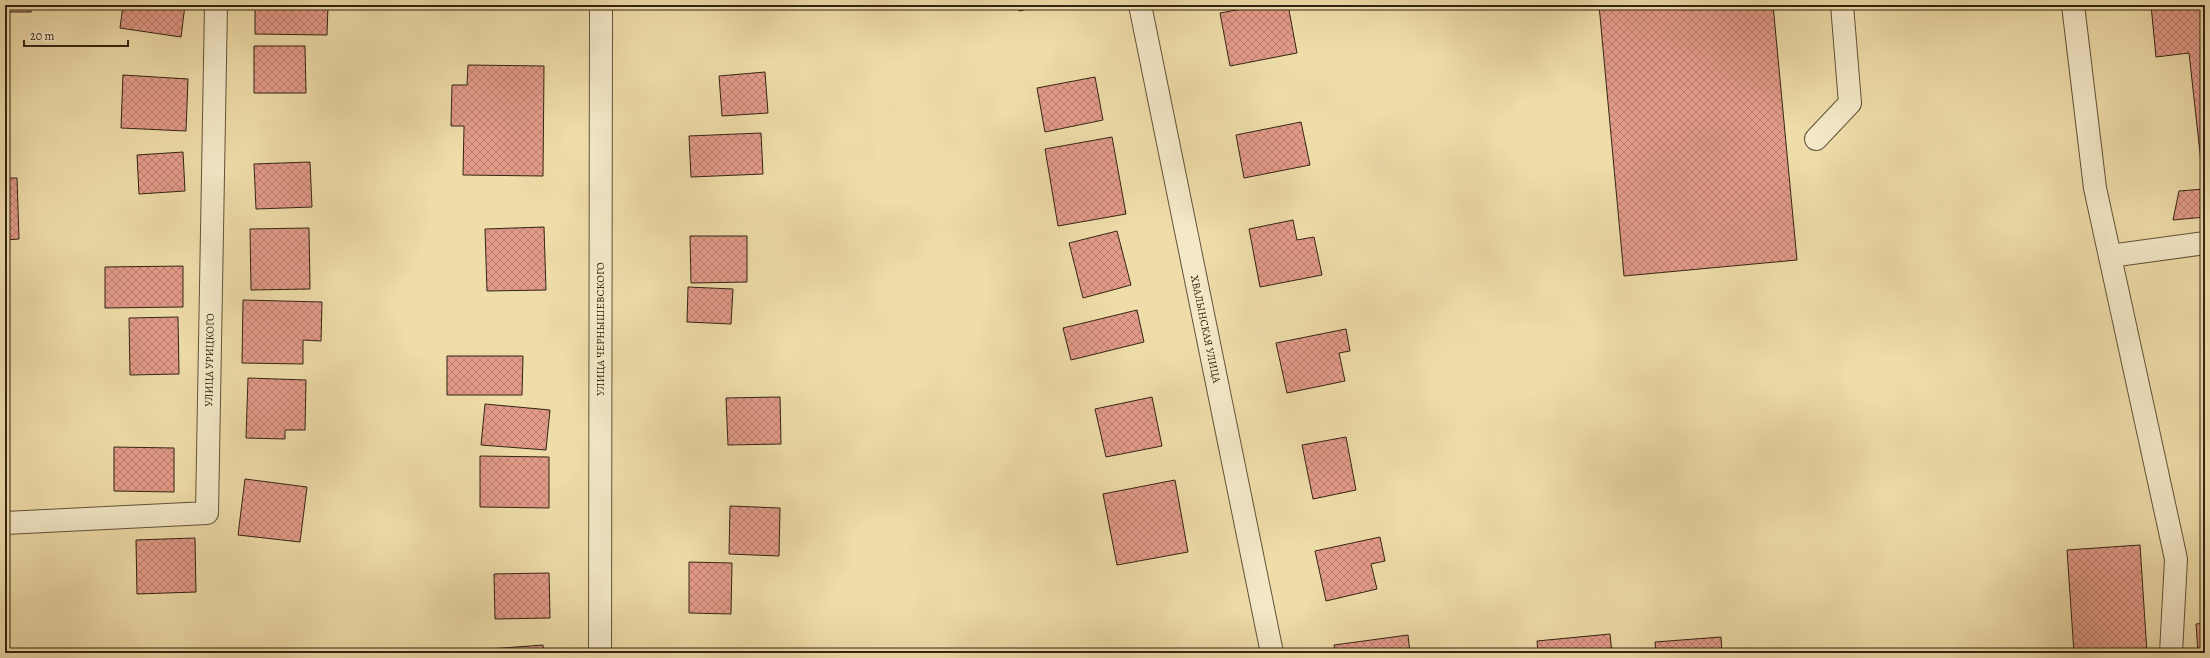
<svg xmlns="http://www.w3.org/2000/svg" width="2210" height="658" viewBox="0 0 2210 658" font-family="Alegreya,serif">
	<style>
		.building { fill: url(#building-cross-hatch); stroke: #322512 }
		.lines { fill: none; stroke-linecap: round; stroke-linejoin: round }
		.minor-casing { stroke: #615338; stroke-width: 24 }
		.minor { stroke: #f4e8c7; stroke-width: 22 }
		.labels { text-anchor: middle; stroke-width: 3; stroke-linejoin: round; paint-order: stroke }
		.street-label { font-size: 11px; fill: #322512; stroke: #f4e8c7 }
	</style>
	<defs>
		<pattern id="building-cross-hatch" width="8" height="8" patternUnits="userSpaceOnUse"><rect width="8" height="8" fill="#e39b89"/><path d="M0 0l8 8M0 8l8-8" fill="none" stroke="#b97e6f"/></pattern>
	</defs>
	<rect width="100%" height="100%" fill="#eedca9"/>
	<filter id="stains"><feTurbulence type="fractalNoise" baseFrequency=".005" numOctaves="4"/><feColorMatrix values="0 0 0 0 .2 0 0 0 0 .09 0 0 0 0 .02 0 0 0 .5 -.17"/></filter>
	<radialGradient id="worn" r=".72"><stop offset=".6" stop-color="#630" stop-opacity="0"/><stop offset="1" stop-color="#630" stop-opacity=".3"/></radialGradient>
	<g class="building">
		<rect x="5" y="5" width="26" height="7"/>
		<path d="M123 5H185L181 37 120 28Z"/>
		<path d="M255 5H328L327 35 255 34Z"/>
		<path d="M1018 5H1046L1019 11Z"/>
		<path d="M1263 5H1288L1297 53 1230 66 1220 13Z"/>
		<path d="M1599 5H1773L1797 260 1624 276Z"/>
		<path d="M2151 5H2205V217L2173 220 2179 191 2204 189 2189 53 2156 57Z"/>
		<path d="M254 46H305L306 93H254Z"/>
		<path d="M468 65 544 66 543 176 463 175 464 126H451L452 85H467Z"/>
		<path d="M765 72 768 113 722 116 719 76Z"/>
		<path d="M123 75 188 79 186 131 121 128Z"/>
		<path d="M1095 77 1103 120 1045 132 1037 88Z"/>
		<path d="M1301 122 1310 165 1244 178 1236 135Z"/>
		<path d="M761 133 763 174 691 177 689 136Z"/>
		<path d="M1112 137 1126 214 1058 226 1045 149Z"/>
		<path d="M183 152 185 191 139 194 137 155Z"/>
		<path d="M310 162 312 207 256 209 254 164Z"/>
		<path d="M5 178H17L19 239 5 240Z"/>
		<path d="M1293 220 1297 240 1314 237 1322 275 1260 287 1249 229Z"/>
		<path d="M544 227 546 290 487 291 485 229Z"/>
		<path d="M309 228 310 289 251 290 250 229Z"/>
		<path d="M1117 231 1131 285 1083 298 1069 243Z"/>
		<path d="M690 236H747V282L691 283Z"/>
		<path d="M183 266V307L105 308V267Z"/>
		<path d="M688 287 733 289 731 324 687 322Z"/>
		<path d="M243 300 322 302 321 341 303 340V364L242 363Z"/>
		<path d="M1137 310 1144 342 1071 360 1063 328Z"/>
		<path d="M178 317 179 374 130 375 129 318Z"/>
		<path d="M1346 329 1350 351 1339 353 1345 381 1287 393 1276 343Z"/>
		<path d="M447 356H523L522 395H447Z"/>
		<path d="M248 378 306 380 305 430H285V439L246 438Z"/>
		<path d="M780 397 781 444 728 445 726 398Z"/>
		<path d="M1152 397 1162 446 1106 457 1095 409Z"/>
		<path d="M485 404 550 410 546 450 481 445Z"/>
		<path d="M1346 437 1356 490 1313 499 1302 445Z"/>
		<path d="M114 447 174 448V492L114 491Z"/>
		<path d="M480 456 549 457V508L480 507Z"/>
		<path d="M245 479 307 487 300 542 238 535Z"/>
		<path d="M1175 480 1188 552 1117 565 1103 494Z"/>
		<path d="M730 506 780 508 779 556 729 554Z"/>
		<path d="M1380 537 1385 561 1371 564 1377 589 1326 601 1315 551Z"/>
		<path d="M195 538 196 592 137 594 136 540Z"/>
		<path d="M2140 545 2147 653H2074L2067 550Z"/>
		<path d="M689 562 732 563 731 614 689 613Z"/>
		<path d="M549 573 550 618 495 619 494 574Z"/>
		<path d="M2205 623V653H2198L2196 624Z"/>
		<path d="M1610 634 1612 653H1538L1537 641Z"/>
		<path d="M1408 635 1410 653H1335L1334 645Z"/>
		<path d="M1721 637 1722 653H1656L1655 642Z"/>
		<path d="M543 645 544 653H436Z"/>
	</g>
	<g class="lines">
		<g class="minor-casing">
			<g id="minor">
				<path d="M1140 5 1272 653"/>
				<path d="M2073 5 2095 188 2176 559 2171 653"/>
				<path d="M1816 139 1850 103 1842 5"/>
				<path d="M2110 256 2205 243"/>
				<path d="M5 523 207 513 216 5"/>
				<path d="M600 653 601 5"/>
			</g>
		</g>
		<use href="#minor" class="minor"/>
	</g>
	<g class="labels">
		<g class="street-label">
			<text transform="translate(600 329) rotate(-90)" y="4">УЛИЦА ЧЕРНЫШЕВСКОГО</text>
			<text transform="translate(1206 329) rotate(78)" y="4">ХВАЛЫНСКАЯ УЛИЦА</text>
			<text transform="translate(209 360) rotate(-89)" y="4">УЛИЦА УРИЦКОГО</text>
		</g>
	</g>
	<rect width="2210" height="658" fill="none" stroke="#eedca9" stroke-width="20"/>
	<rect x="6" y="6" width="2198" height="646" fill="none" stroke="#322512" stroke-width="2"/>
	<rect x="10" y="10" width="2190" height="638" fill="none" stroke="#322512"/>
	<path d="M24 40v6h104v-6" fill="none" stroke="#322512" stroke-width="2"/>
	<text x="30" y="40" font-size="12" fill="#322512" stroke="#f4e8c7" stroke-width="3" paint-order="stroke">20 m</text>
	<rect width="100%" height="100%" filter="url(#stains)"/>
	<rect width="100%" height="100%" fill="url(#worn)"/>
</svg>
